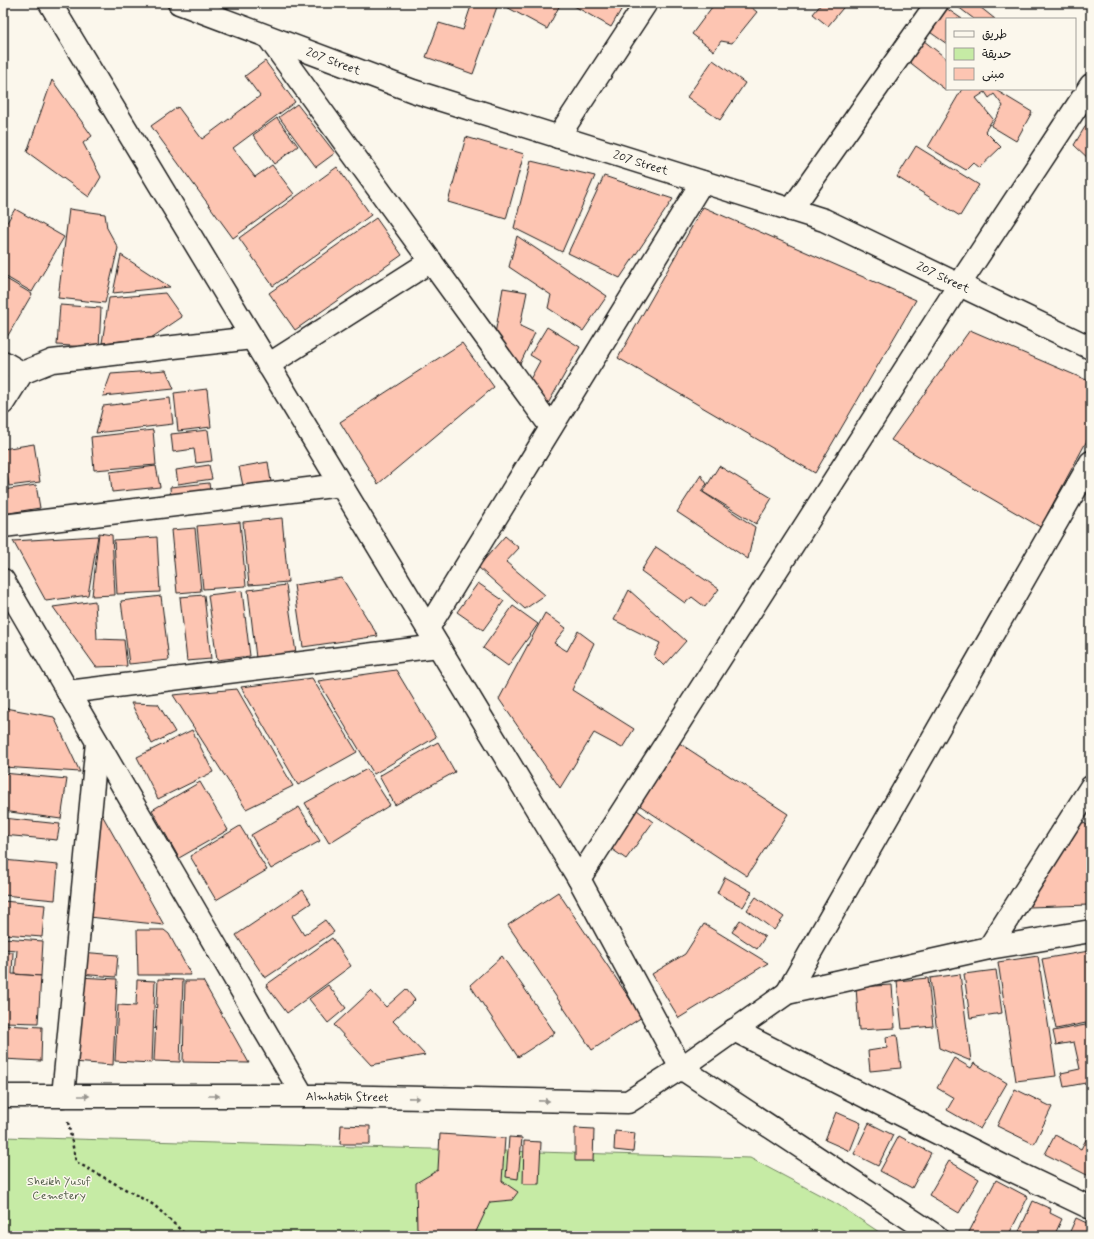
<svg xmlns="http://www.w3.org/2000/svg" width="1094" height="1239" viewBox="0 0 1094 1239" font-family="Mynerve,'Playpen Sans Arabic',sans-serif">
	<style>
		.green { fill: #c6eba5; stroke: #718460 }
		.building { fill: #fdc5b2; stroke: #1c1c1c }
		.lines { fill: none; stroke-linecap: round; stroke-linejoin: round }
		.minor-casing { stroke: #1c1c1c; stroke-width: 25 }
		.major-casing { stroke: #1c1c1c; stroke-width: 25 }
		.path { stroke: #1c1c1c; stroke-width: 2.5; stroke-dasharray: 3 3; stroke-linecap: butt }
		.minor { stroke: #fbf7ec; stroke-width: 22 }
		.major { stroke: #fbf7ec; stroke-width: 22 }
		.oneway { fill: #97948e }
		.labels { text-anchor: middle; stroke-width: 3; stroke-linejoin: round; paint-order: stroke }
		.street-label { font-size: 12px; fill: #1c1c1c; stroke: #fbf7ec }
		.park-label { font-size: 12px; fill: #4f5a45; stroke: #fbf7ec }
	</style>
	<rect width="100%" height="100%" fill="#fbf7ec"/>
	<filter id="ink" filterUnits="userSpaceOnUse"><feTurbulence type="fractalNoise" baseFrequency=".025" numOctaves="2"/><feDisplacementMap in="SourceGraphic" scale="8" xChannelSelector="R" yChannelSelector="G"/><feConvolveMatrix kernelMatrix="1 2 1 2 8 2 1 2 1" color-interpolation-filters="sRGB"/></filter>
	<g filter="url(#ink)">
		<path class="green" d="M3 1137 750 1158 837 1204 885 1236H3Z"/>
		<g class="building">
			<path d="M472 3H494L498 4 473 74 426 57 439 23 463 30Z"/>
			<path d="M505 3H561L547 29 503 5Z"/>
			<path d="M569 3H625L611 27Z"/>
			<path d="M715 3H746L757 12 732 43 721 41 714 51 692 34Z"/>
			<path d="M822 3H847L828 26 813 14Z"/>
			<path d="M953 3 964 4V3H975L995 19H974Z"/>
			<path d="M940 4 962 19H947V44L924 28Z"/>
			<path d="M919 37 947 59V89H948L947 91 903 57Z"/>
			<path d="M713 60 745 83 720 120 687 97Z"/>
			<path d="M265 61 295 102 233 148 255 177 272 165 294 194 233 238 151 126 178 107 202 139 260 96 245 76Z"/>
			<path d="M52 80 92 136 83 143 101 177 89 197 27 152Z"/>
			<path d="M962 89H994L1032 112 1016 141 991 126 1003 106 994 94 989 98 985 92 976 98 993 119 985 131 1001 147 979 168 973 163 966 170 928 147Z"/>
			<path d="M297 104 335 153 316 167 279 117Z"/>
			<path d="M1091 117V161L1074 145Z"/>
			<path d="M277 118 298 146 274 164 253 135Z"/>
			<path d="M466 137 524 154 506 219 448 202Z"/>
			<path d="M916 146 979 185 960 216 897 177Z"/>
			<path d="M531 161 595 176 562 252 514 228Z"/>
			<path d="M337 167 371 215 273 286 239 238Z"/>
			<path d="M604 176 673 199 620 278 568 253Z"/>
			<path d="M703 207 916 300 815 473 618 358Z"/>
			<path d="M15 209 64 237 32 292 3 275V229Z"/>
			<path d="M69 209 105 214 107 228 118 248 105 303 58 298Z"/>
			<path d="M376 218 402 255 295 330 269 293Z"/>
			<path d="M517 236 607 296 583 331 548 308 551 295 509 267Z"/>
			<path d="M121 255 170 287 113 293Z"/>
			<path d="M3 277 32 294 3 344Z"/>
			<path d="M503 288 527 292 520 326 535 333 517 370 494 340Z"/>
			<path d="M165 293 182 317 151 338 102 343 109 298Z"/>
			<path d="M60 305 101 308 99 348 57 345Z"/>
			<path d="M547 327 580 347 545 409 528 383 540 361 530 355Z"/>
			<path d="M970 330 1091 382V433L1048 513 1042 528 891 440Z"/>
			<path d="M462 343 494 387 378 484 340 422Z"/>
			<path d="M166 370 174 389 103 396 111 374Z"/>
			<path d="M207 389 211 427 178 431 174 393Z"/>
			<path d="M170 398 173 424 96 433 103 406Z"/>
			<path d="M153 430 156 465 94 470 91 437Z"/>
			<path d="M208 430 212 461 196 463 194 449 173 452 171 434Z"/>
			<path d="M34 444 40 482 9 486 3 449Z"/>
			<path d="M268 462 271 482 243 486 239 467Z"/>
			<path d="M209 465 212 479 178 484 176 470Z"/>
			<path d="M156 466 160 487 112 492 110 472Z"/>
			<path d="M719 466 772 498 756 524 703 492Z"/>
			<path d="M701 475 707 484 701 491 755 527 748 559 677 512Z"/>
			<path d="M209 483 211 498 171 502 170 487Z"/>
			<path d="M36 485 40 508 3 514V490Z"/>
			<path d="M282 518 288 582 249 585 243 522Z"/>
			<path d="M240 522 246 586 203 589 197 526Z"/>
			<path d="M195 528 201 591 177 593 171 530Z"/>
			<path d="M99 533 112 535 115 595 92 596Z"/>
			<path d="M98 536 88 595 46 601 13 541Z"/>
			<path d="M505 536 519 548 506 562 545 595 525 609 478 567Z"/>
			<path d="M157 537 160 592 117 594 114 540Z"/>
			<path d="M656 547 719 589 705 607 692 597 685 603 641 571Z"/>
			<path d="M342 578 378 636 303 647 294 585Z"/>
			<path d="M478 583 504 601 483 630 457 612Z"/>
			<path d="M286 585 296 653 256 658 248 590Z"/>
			<path d="M629 590 686 641 664 666 654 656 660 643 614 620Z"/>
			<path d="M242 591 250 656 217 660 208 595Z"/>
			<path d="M204 595 211 659 187 661 180 597Z"/>
			<path d="M161 596 169 660 129 664 121 601Z"/>
			<path d="M95 601 97 639 124 640 127 666 96 667 53 607Z"/>
			<path d="M513 606 538 624 508 666 483 648Z"/>
			<path d="M545 613 566 628 554 643 567 651 578 631 594 643 572 690 634 729 622 748 594 733 560 788 499 699Z"/>
			<path d="M396 670 436 737 374 774 318 681Z"/>
			<path d="M312 678 357 752 298 785 241 687Z"/>
			<path d="M237 689 293 786 246 809 173 695Z"/>
			<path d="M131 703 158 704 175 732 152 744Z"/>
			<path d="M5 708 54 717 80 772 3 767Z"/>
			<path d="M192 730 213 772 158 799 137 757Z"/>
			<path d="M676 741 788 814 747 876 636 803Z"/>
			<path d="M438 742 455 772 395 805 379 776Z"/>
			<path d="M367 769 390 805 329 843 305 803Z"/>
			<path d="M3 773 67 779 61 819 3 811Z"/>
			<path d="M200 782 228 830 179 858 152 810Z"/>
			<path d="M299 807 320 841 271 869 251 835Z"/>
			<path d="M633 807 653 822 626 859 606 845Z"/>
			<path d="M101 813 164 925 89 917Z"/>
			<path d="M3 818 60 824 57 840 3 835Z"/>
			<path d="M1081 821 1091 828V900L1089 905 1029 907Z"/>
			<path d="M240 826 267 870 216 900 190 856Z"/>
			<path d="M3 860 58 865 55 900 3 895Z"/>
			<path d="M725 877 752 892 743 907 717 893Z"/>
			<path d="M303 890 311 903 292 916 304 935 325 920 334 932 265 978 236 935Z"/>
			<path d="M558 892 642 1017 592 1050 508 925Z"/>
			<path d="M756 897 784 917 774 930 747 910Z"/>
			<path d="M3 901 45 905 42 937 3 934Z"/>
			<path d="M740 920 765 937 757 949 732 932Z"/>
			<path d="M704 924 768 963 679 1018 652 974 685 954Z"/>
			<path d="M137 930H164L169 934 191 975H138Z"/>
			<path d="M3 938 43 941 41 976 15 974 17 950 3 949Z"/>
			<path d="M332 938 351 966 287 1013 266 985Z"/>
			<path d="M1089 951 1091 962V1022L1056 1029 1042 959Z"/>
			<path d="M3 952H13L12 974 41 976 38 1023 4 1022 5 992H3Z"/>
			<path d="M80 952 118 955 116 977 79 974Z"/>
			<path d="M502 956 555 1033 518 1057 470 985Z"/>
			<path d="M1038 956 1056 1076 1016 1081 998 962Z"/>
			<path d="M996 970 1002 1013 970 1018 964 974Z"/>
			<path d="M960 974 971 1061 939 1048 930 978Z"/>
			<path d="M77 977 117 979 113 1065 73 1062Z"/>
			<path d="M928 978 933 1026 902 1029 897 981Z"/>
			<path d="M158 979 183 980 180 1062 154 1061Z"/>
			<path d="M137 980 155 981 152 1063 115 1061 118 1005 136 1006Z"/>
			<path d="M185 981H203L249 1063 183 1062Z"/>
			<path d="M328 985 346 1008 328 1023 309 999Z"/>
			<path d="M892 985 895 1028 859 1030 856 987Z"/>
			<path d="M406 989 415 1000 393 1021 425 1055 371 1065 334 1025 371 991 386 1007Z"/>
			<path d="M1091 1024V1082L1064 1087 1061 1073 1080 1069 1074 1042 1056 1045 1053 1031Z"/>
			<path d="M3 1025 42 1027 41 1061 3 1059Z"/>
			<path d="M897 1035 901 1068 870 1071 868 1051 887 1048 886 1037Z"/>
			<path d="M954 1058 971 1068 974 1063 1007 1083 980 1129 947 1110 954 1098 937 1088Z"/>
			<path d="M1015 1089 1052 1107 1034 1144 997 1126Z"/>
			<path d="M836 1112 861 1123 850 1151 825 1140Z"/>
			<path d="M869 1123 893 1135 878 1166 854 1154Z"/>
			<path d="M341 1125 370 1126V1144H340Z"/>
			<path d="M575 1128 594 1129 593 1161H575Z"/>
			<path d="M1091 1130V1171L1089 1176 1045 1154 1055 1135 1081 1149Z"/>
			<path d="M615 1131 635 1133 633 1152 614 1150Z"/>
			<path d="M440 1134 505 1138 502 1181 518 1192 512 1200 490 1202 474 1236H431L417 1229 416 1183 438 1170Z"/>
			<path d="M899 1136 931 1153 912 1188 880 1171Z"/>
			<path d="M509 1137 522 1138 518 1179 506 1177Z"/>
			<path d="M524 1141 541 1142 539 1184H523Z"/>
			<path d="M949 1161 979 1179 959 1213 929 1195Z"/>
			<path d="M996 1180 1028 1197 1008 1236H967Z"/>
			<path d="M1033 1201 1051 1209 1050 1213 1062 1219 1054 1236H1017Z"/>
			<path d="M1076 1218 1091 1225V1236H1068Z"/>
		</g>
		<g class="lines">
			<g class="minor-casing">
				<g id="minor">
					<path id="s1" d="M179 3 413 91 824 220 1091 348"/>
					<path d="M268 37 551 427"/>
					<path d="M558 137 646 3"/>
					<path d="M791 210 937 3"/>
					<path d="M3 362 22 373"/>
					<path d="M268 365 431 261"/>
					<path d="M3 403 22 373 52 361 252 338"/>
					<path d="M3 526 341 485"/>
					<path d="M3 580 303 1096"/>
					<path d="M428 628 702 182"/>
					<path d="M68 692 438 646"/>
					<path d="M579 879 959 285 1091 85"/>
					<path d="M989 948 1091 787"/>
					<path d="M787 993 1091 462"/>
					<path d="M734 1030 1005 1167 1091 1208"/>
					<path d="M681 1068 787 993 989 948 1091 931"/>
					<path d="M63 1096 97 742"/>
				</g>
			</g>
			<g class="major-casing">
				<g id="major">
					<path d="M50 3 579 879 681 1068 936 1236"/>
					<path id="s2" d="M3 1096H322L628 1102 681 1068"/>
				</g>
			</g>
			<path class="path" d="M68 1122 76 1162 154 1205 187 1236"/>
			<use href="#minor" class="minor"/>
			<use href="#major" class="major"/>
		</g>
		<defs><path id="oneway-solid" d="M-6-.8H1V-3.2L6.5 0L1 3.2V.8H-6Z"/></defs>
		<g class="oneway">
			<use href="#oneway-solid" transform="translate(84 1096)"/>
			<use href="#oneway-solid" transform="translate(214 1096)"/>
			<use href="#oneway-solid" transform="translate(414 1098) rotate(1)"/>
			<use href="#oneway-solid" transform="translate(544 1101) rotate(1)"/>
		</g>
	</g>
	<g class="labels">
		<g class="street-label">
			<text dy="4" stroke="none"><textPath href="#s1" startOffset="165">207 Street</textPath></text>
			<text dy="4" stroke="none"><textPath href="#s1" startOffset="489">207 Street</textPath></text>
			<text dy="4" stroke="none"><textPath href="#s1" startOffset="813">207 Street</textPath></text>
			<text dy="4" stroke="none"><textPath href="#s2" startOffset="344">Almhatih Street</textPath></text>
		</g>
		<g class="park-label">
			<text x="59" y="1185">Sheikh Yusuf<tspan x="59" dy="14">Cemetery</tspan></text>
		</g>
	</g>
	<rect width="1094" height="1239" fill="none" stroke="#fbf7ec" stroke-width="16"/>
	<rect x="8" y="8" width="1078" height="1223" fill="none" stroke="#1c1c1c" stroke-width="1.5" filter="url(#ink)"/>
	<rect x="946" y="18" width="130" height="72" fill="#fbf7ec" stroke="#a29f99"/>
	<rect x="954" y="31" width="20" height="6" fill="#fbf7ec" stroke="#a29f99"/>
	<text x="982" y="38" font-size="12" fill="#1c1c1c">طريق</text>
	<rect x="954" y="48" width="20" height="12" fill="#c6eba5" stroke="#a29f99"/>
	<text x="982" y="58" font-size="12" fill="#1c1c1c">حديقة</text>
	<rect x="954" y="68" width="20" height="12" fill="#fdc5b2" stroke="#a29f99"/>
	<text x="982" y="78" font-size="12" fill="#1c1c1c">مبنى</text>
</svg>
